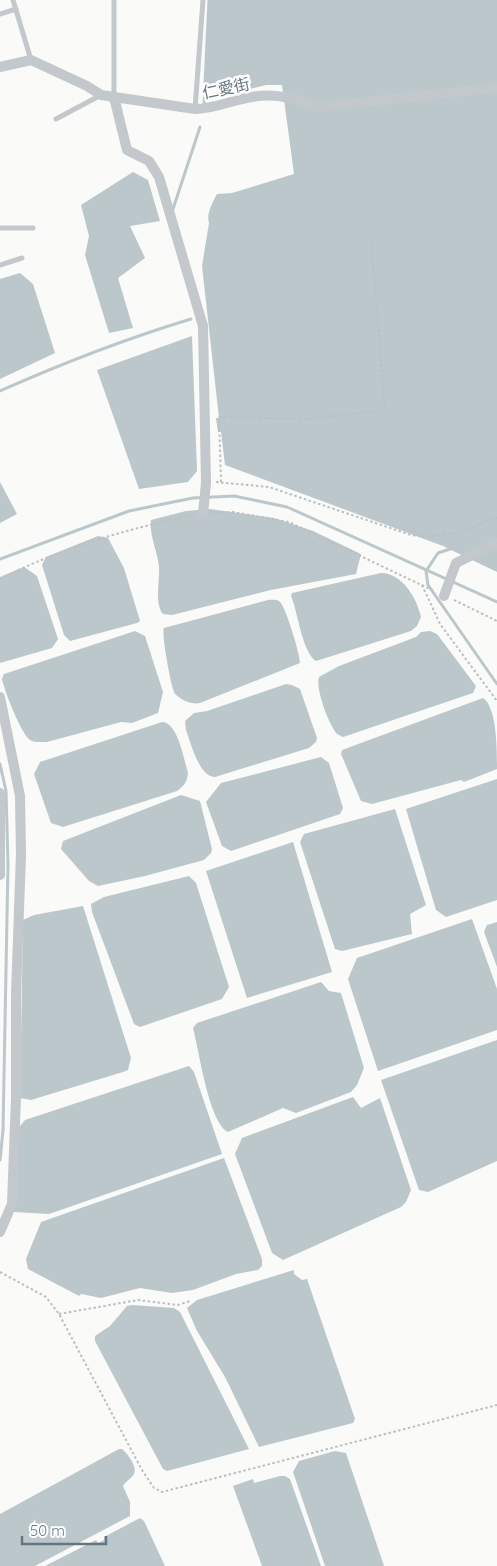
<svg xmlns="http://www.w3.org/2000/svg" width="497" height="1566" viewBox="0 0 497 1566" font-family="Quicksand,'Noto Sans TC',sans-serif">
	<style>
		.water { fill: #bbc7cb }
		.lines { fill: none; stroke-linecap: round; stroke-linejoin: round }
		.stream { stroke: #bbc7cb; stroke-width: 3 }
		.path { stroke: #bbbfc2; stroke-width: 2; stroke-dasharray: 2.5 2.5; stroke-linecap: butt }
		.service { stroke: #c3c8cc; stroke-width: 5 }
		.minor { stroke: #c3c8cc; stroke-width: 10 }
		.labels { text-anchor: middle; stroke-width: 5; stroke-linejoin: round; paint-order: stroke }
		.street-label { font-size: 16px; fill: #657683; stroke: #fff }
	</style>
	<rect width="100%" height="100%" fill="#fafaf8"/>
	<g class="water">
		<path d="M210 0H497V572L443 546 225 465 221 432H218L216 418H219L202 266 209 223C206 213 213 202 217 194L232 193 294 174 282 85H266L225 95 218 85H205Z"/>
		<path d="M133 172 148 180 160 221 130 226 145 258 118 278 133 328 109 333 85 255 89 236 81 205Z"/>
		<path d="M20 273 33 284 55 353 0 379V279Z"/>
		<path d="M192 336 197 471 188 482 139 489 97 370Z"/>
		<path d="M0 482 17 514 0 523Z"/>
		<path d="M210 509 274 518 313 531 361 554 356 574 271 590 172 615 163 614C154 603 160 581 159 567 158 552 149 536 151 520L186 511Z"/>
		<path d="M98 536 108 538 124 568 140 621 137 623 70 641 64 635 42 565 46 557Z"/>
		<path d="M24 567 37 576 58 639 52 648 0 663V577Z"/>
		<path d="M381 573C402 573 417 598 421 617L417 626 411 631 316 661C302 652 298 612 291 596L292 593Z"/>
		<path d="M268 600C272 600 277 599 280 602 286 608 300 654 300 663L200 703C192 705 181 700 175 694 171 688 161 632 164 628Z"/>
		<path d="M135 631 145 636 163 692 158 713 132 723 121 722 47 742C40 742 32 743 28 738 20 730 4 690 2 679L4 674Z"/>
		<path d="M430 631 437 634 476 686 473 693 343 737 337 734C329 725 315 688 319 677L339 666 416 637 421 632Z"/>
		<path d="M286 684 292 685 300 689 317 738 316 742 309 748 215 777C199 777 191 743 186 730L185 721 194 713 207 711Z"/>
		<path d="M483 698C497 707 497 750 497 769L464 782 461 780 372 804 361 801 341 754 342 750Z"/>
		<path d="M162 722C178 722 184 760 188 773 187 782 184 786 177 791L63 827 51 823 34 774 40 762Z"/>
		<path d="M321 757 329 763 343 808 340 814 231 851 222 846 206 802 221 783Z"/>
		<path d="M497 779V900L446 917 436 910 406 809Z"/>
		<path d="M181 795 200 801 212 849 211 853 204 860 145 876 98 886 89 881 61 849 63 841Z"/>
		<path d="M395 809 426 905 410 914 412 934 342 951 335 949 300 842 304 834Z"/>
		<path d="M293 842 332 972 247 998 206 871Z"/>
		<path d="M189 876 196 883 229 987 222 999 140 1027 134 1024 92 912 91 904 104 897Z"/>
		<path d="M83 906 131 1058 128 1070 123 1072 31 1100 20 1098 23 920 34 915Z"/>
		<path d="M472 919 497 989V1030L378 1071 348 979 357 958Z"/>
		<path d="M497 922V967L484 932 487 925Z"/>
		<path d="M321 982 329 991 341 993 364 1068 357 1085 351 1092 296 1113 283 1108 228 1132C209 1123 199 1050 193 1028L197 1023Z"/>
		<path d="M497 1040V1161L428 1192 419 1190 381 1080Z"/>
		<path d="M189 1066 194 1072 222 1154 49 1214 14 1212 16 1131 25 1120Z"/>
		<path d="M353 1097 361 1108 380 1098 411 1190 406 1202 401 1207 283 1260 272 1253 235 1154 242 1138Z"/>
		<path d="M224 1158 262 1259V1266L258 1270 236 1274 193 1290 172 1293 140 1288 101 1298 81 1294 79 1296 28 1269 26 1259 41 1222Z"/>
		<path d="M294 1270V1274L302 1280 307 1279 355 1419 353 1423 259 1447 225 1377 197 1331 187 1308 197 1300Z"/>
		<path d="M132 1305 174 1308 180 1312 249 1449 167 1471 163 1469 95 1341V1336L110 1326 127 1306Z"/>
		<path d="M119 1449H122C127 1453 138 1467 134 1474 132 1478 126 1481 123 1486L130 1502V1516L35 1566H0V1514Z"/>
		<path d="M335 1451 346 1453 384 1566H325L293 1472 299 1461Z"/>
		<path d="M280 1476H285L290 1479 321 1566H262L233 1486 253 1479 254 1483Z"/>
		<path d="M140 1518 144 1521 165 1566H45L96 1540 98 1543 104 1540V1537Z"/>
	</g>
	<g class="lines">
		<g class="stream">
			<path d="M204 105 209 0"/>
			<path d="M173 209 200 127"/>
			<path d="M0 391C63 363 125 339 191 319"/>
			<path d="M453 548 438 553 426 571 428 585 497 684"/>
			<path d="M0 559 129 511 193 498 234 496 287 507 497 602"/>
			<path d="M0 764 6 791 8 864 3 1130 0 1160"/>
		</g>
		<g class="path">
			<path d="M216 482 269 487 411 535C444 540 466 529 497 518"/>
			<path d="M221 482 219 417 310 419 385 410 371 238"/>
			<path d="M212 513 233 512 289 522 434 591"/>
			<path d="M0 579C61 548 127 529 193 515"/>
			<path d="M422 585 440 624 497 701"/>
			<path d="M454 600 497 621"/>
			<path d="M0 1272 46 1297 59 1314 142 1470 154 1488 162 1492 497 1405"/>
			<path d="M59 1314 138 1300 178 1305 190 1301"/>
		</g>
		<g class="service">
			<path d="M13 0 31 60"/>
			<path d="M114 0V97"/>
			<path d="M0 14 16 9"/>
			<path d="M195 109 203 0"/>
			<path d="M56 119 101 95"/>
			<path d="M0 228H33"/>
			<path d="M0 265 22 258"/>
		</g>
		<g class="minor">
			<path d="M0 67 31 60 87 86 101 95 195 109C214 109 232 100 252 97 273 93 297 98 316 107L497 88"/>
			<path d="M114 97 127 150 149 161 159 177 203 326 206 483 203 514"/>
			<path d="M444 596 456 563 497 543"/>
			<path d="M0 697 20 796 21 854 16 994V1098L12 1204 0 1232"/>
			<path d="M0 793V875"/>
		</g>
	</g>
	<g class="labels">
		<g class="street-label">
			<text transform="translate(226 88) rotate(-12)" y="6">仁愛街</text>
		</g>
	</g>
	<path d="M22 1536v8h84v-8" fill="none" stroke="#657683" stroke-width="2.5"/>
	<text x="30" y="1536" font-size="15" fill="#657683" stroke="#ffffff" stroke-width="4" paint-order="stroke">50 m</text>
</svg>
